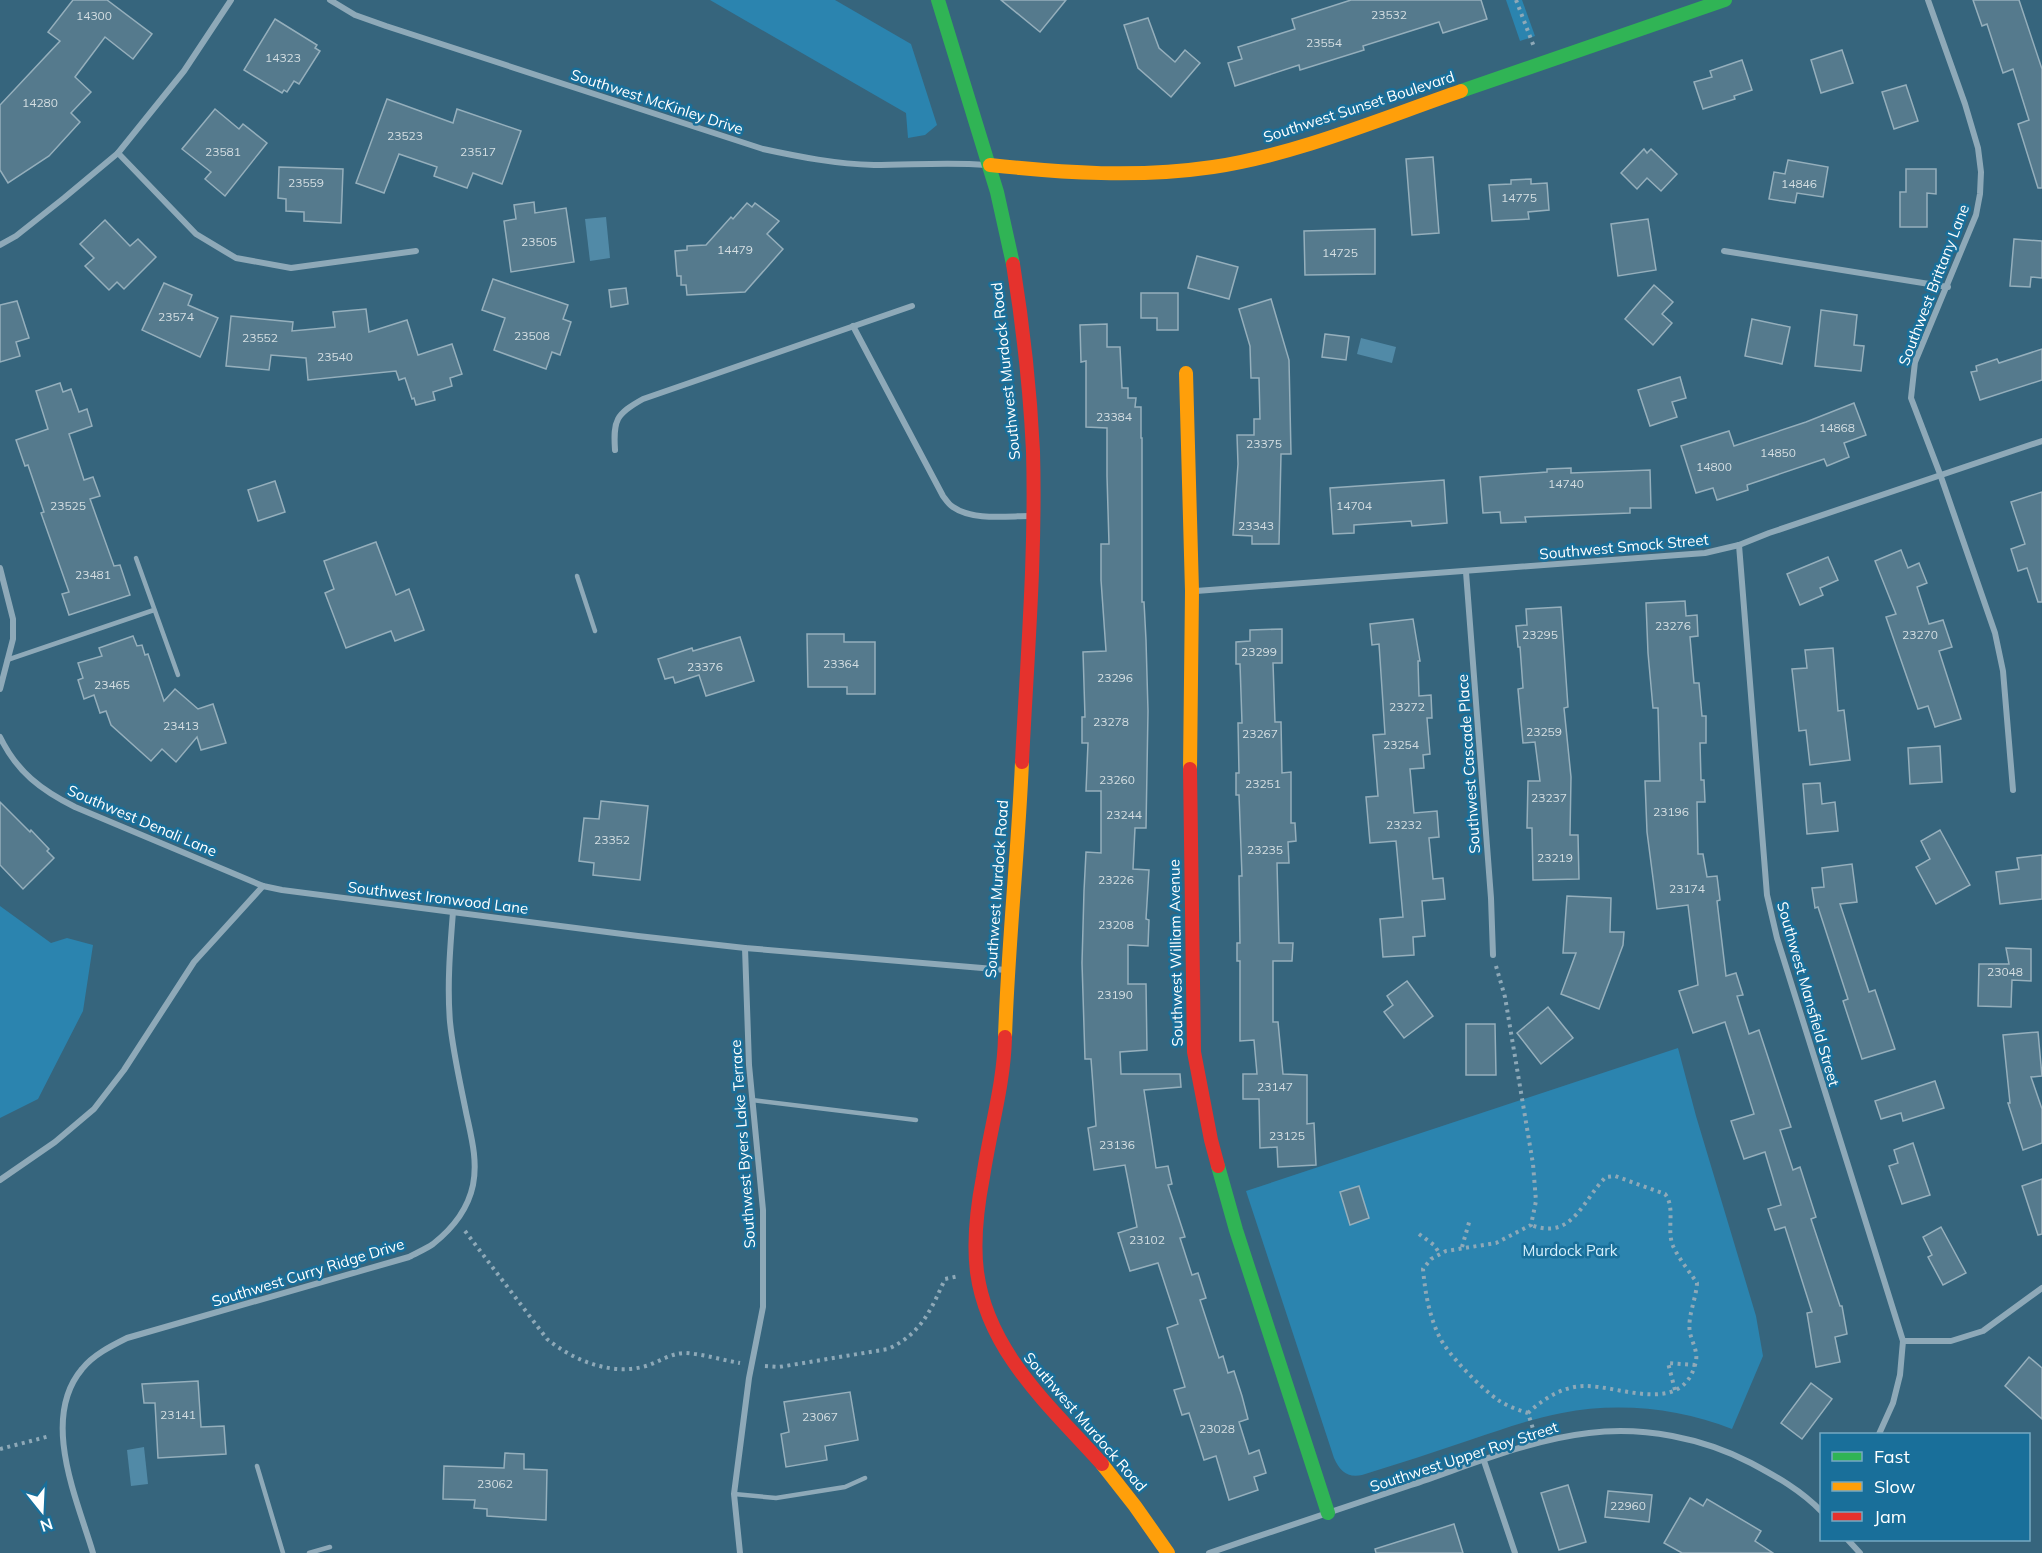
<svg xmlns="http://www.w3.org/2000/svg" width="2042" height="1553" viewBox="0 0 2042 1553" font-family="Mulish,sans-serif">
	<style>
		.green { fill: #2b84af }
		.water { fill: #518aa7 }
		.building { fill: #557a8d; stroke: #95afbc; stroke-width: 1.5 }
		.lines { fill: none; stroke-linecap: round; stroke-linejoin: round }
		.path { stroke: #8ea9b8; stroke-width: 4; stroke-dasharray: 3 4.5; stroke-linecap: butt }
		.lane { stroke: #8ea9b8; stroke-width: 4.5 }
		.street { stroke: #8ea9b8; stroke-width: 6 }
		.fast { stroke: #30b455; stroke-width: 14 }
		.slow { stroke: #ff9f0a; stroke-width: 14 }
		.jam { stroke: #e5322d; stroke-width: 14 }
		.labels { text-anchor: middle; stroke-width: 5; stroke-linejoin: round; paint-order: stroke }
		.number-label { font-size: 12px; fill: #d4dee2 }
		.street-label { font-size: 15px; fill: #fff; stroke: #196f9a }
		.park-label { font-size: 15px; fill: #d6f0fc; stroke: #196f9a }
	</style>
	<rect width="100%" height="100%" fill="#36657d"/>
	<g class="green">
		<path d="M710 0H835L911 44 937 125 925 135 908 138 906 113Z"/>
		<path d="M1506 0H1522L1535 36 1520 41Z"/>
		<path d="M0 906 51 943 67 938 93 945 83 1011 38 1099 0 1118Z"/>
		<path d="M1678 1048 1696 1116 1756 1316 1763 1356 1732 1429C1679 1408 1618 1402 1562 1413 1530 1419 1500 1430 1470 1440 1434 1452 1398 1464 1362 1475 1347 1478 1340 1471 1334 1458L1246 1191Z"/>
	</g>
	<g class="water">
		<path d="M606 217 610 258 590 261 585 219Z"/>
		<path d="M1361 338 1396 347 1392 363 1357 354Z"/>
		<path d="M144 1447 148 1484 131 1486 127 1450Z"/>
	</g>
	<g class="building">
		<path d="M73 0H107L152 34 133 59 105 37 75 77 91 92 71 113 80 122 49 156 8 183 0 170V105L60 41 48 32Z"/>
		<path d="M1001 0H1066L1040 32Z"/>
		<path d="M1351 0H1481L1487 19 1443 33 1439 22 1363 46 1364 50 1300 70 1299 65 1235 86 1228 63 1242 59 1238 47 1295 29 1292 19Z"/>
		<path d="M1973 0H2019L2042 69V188H2038L2018 124 2029 120 2013 69 2003 73 1987 24 1982 26Z"/>
		<path d="M1148 18 1159 48 1175 62 1185 50 1200 63 1171 97 1138 68 1124 25Z"/>
		<path d="M275 19 317 45 315 48 320 51 299 84 294 81 287 92 284 90 282 93 244 70Z"/>
		<path d="M1842 50 1853 83 1821 93 1811 60Z"/>
		<path d="M1742 60 1752 90 1734 96 1735 99 1703 109 1694 82 1712 77 1710 71Z"/>
		<path d="M1906 85 1918 121 1894 129 1882 92Z"/>
		<path d="M387 99 453 123 457 109 521 131 502 184 473 173 467 188 434 176 437 167 399 154 384 193 356 183Z"/>
		<path d="M215 109 239 129 243 124 267 143 225 196 205 179 211 172 182 149Z"/>
		<path d="M1644 149 1647 153 1651 149 1677 174 1661 191 1647 178 1637 189 1621 173Z"/>
		<path d="M1433 157 1439 233 1412 235 1406 159Z"/>
		<path d="M1788 160 1828 167 1823 197 1797 193 1795 203 1769 199 1774 172 1785 174Z"/>
		<path d="M279 167 343 169 341 223 304 221V212L286 211V199L278 198Z"/>
		<path d="M1906 169H1936V194L1927 193V227H1900V192H1906Z"/>
		<path d="M1531 179V184L1547 183 1549 210 1528 212 1529 219 1492 221 1489 185 1511 184V180Z"/>
		<path d="M534 202 535 213 566 208 574 262 511 272 504 221 516 219 514 205Z"/>
		<path d="M747 203 752 207 755 203 779 221 767 234 783 249 745 292 687 295 686 285H681V276H677L675 251 687 250V246L706 245 731 217 733 219Z"/>
		<path d="M1648 219 1656 270 1618 276 1611 224Z"/>
		<path d="M105 220 130 246 138 239 156 257 124 289 117 282 109 290 85 266 94 258 80 244Z"/>
		<path d="M1375 229V274L1305 275 1304 231Z"/>
		<path d="M2014 239 2042 241V278L2031 277 2030 287 2010 286Z"/>
		<path d="M1197 256 1238 267 1229 299 1188 288Z"/>
		<path d="M493 279 568 305 563 319 571 322 560 355 552 352 546 369 494 350 505 318 482 310Z"/>
		<path d="M164 283 192 295 188 305 218 318 200 357 142 330Z"/>
		<path d="M1654 285 1673 302 1662 314 1672 323 1653 345 1625 319Z"/>
		<path d="M626 288 628 304 611 307 609 290Z"/>
		<path d="M1141 293H1178V330H1157V318H1141Z"/>
		<path d="M1271 299 1289 360 1291 454H1281L1279 544H1252V536L1233 535 1238 464 1237 435H1254V419H1260L1259 378H1251L1250 346 1239 309Z"/>
		<path d="M17 301 29 338 16 342 20 356 0 362V305Z"/>
		<path d="M366 309 369 332 407 320 418 355 452 344 462 374 450 378 452 386 433 392 435 400 416 405 414 398 412 399 405 378 399 380 396 371 308 380 306 358 271 355 269 370 226 366 231 316 293 322 292 331 335 327 333 312Z"/>
		<path d="M1821 310 1857 315 1854 345 1864 346 1861 371 1815 366Z"/>
		<path d="M1752 319 1790 327 1782 364 1745 356Z"/>
		<path d="M1107 324V347H1120L1122 388H1128V398H1136L1135 407H1141V438H1142V602H1144L1146 640 1148 711 1146 828H1135L1133 869 1149 870 1146 919 1149 920 1148 946 1128 945V984H1146L1147 1050 1120 1052 1121 1074H1180L1181 1087 1144 1090 1156 1168 1168 1166 1172 1184 1168 1185 1185 1237 1180 1238 1192 1275 1198 1273 1206 1298 1200 1300 1219 1358 1223 1356 1228 1373 1234 1371 1242 1396 1248 1419 1239 1422 1249 1454 1259 1450 1266 1473 1254 1477 1258 1490 1229 1500 1216 1456 1204 1460 1189 1413 1182 1415 1174 1390 1185 1387 1167 1328 1178 1324 1158 1263 1130 1271 1118 1233 1137 1227 1125 1165 1094 1170 1088 1128 1096 1126 1091 1059H1085L1082 963 1084 891 1086 852 1101 853V791H1086L1088 743H1082V717H1085L1083 652 1106 651 1101 580V544H1109L1107 476V428L1086 427V361L1081 362 1080 325Z"/>
		<path d="M1325 334 1349 337 1346 360 1322 357Z"/>
		<path d="M2042 349V380L1980 400 1971 372 1977 371 1976 366 1997 359 1999 363Z"/>
		<path d="M1680 377 1686 398 1672 402 1677 417 1650 426 1638 390Z"/>
		<path d="M60 383 63 392 71 389 79 412 87 409 92 426 69 434 84 480 93 477 100 496 90 499 114 566 120 565 130 595 69 615 62 594 69 592 41 513 44 512 28 465 25 466 16 440 48 429 36 391Z"/>
		<path d="M1854 403 1866 435 1844 443 1849 457 1827 466 1824 459 1747 485 1748 490 1717 500 1713 488 1696 493 1681 446 1729 431 1734 446 1806 422Z"/>
		<path d="M1571 468V473L1650 470 1651 508H1630V513L1525 517 1526 522 1501 523 1500 512 1483 513 1480 477 1547 472V469Z"/>
		<path d="M1444 480 1447 523 1412 526 1411 521 1354 525V533L1333 534 1330 488Z"/>
		<path d="M275 481 285 512 258 521 248 490Z"/>
		<path d="M2042 492V602H2038L2027 568 2018 571 2011 549 2025 544 2011 502Z"/>
		<path d="M376 542 396 595 409 589 424 630 395 641 391 631 346 648 325 593 334 589 324 561Z"/>
		<path d="M1901 550 1908 568 1919 563 1927 583 1917 587 1929 624 1943 620 1952 647 1939 651 1961 719 1935 727 1928 706 1918 709 1886 617 1896 614 1875 561Z"/>
		<path d="M1828 557 1838 580 1820 588 1823 595 1800 605 1787 574Z"/>
		<path d="M1685 601 1686 616 1697 615 1698 636 1690 637 1694 683H1699L1702 716H1706V743H1700L1701 780H1704L1705 802H1697L1698 854H1703L1707 877 1717 876 1720 900 1717 901 1726 976 1736 973 1743 995 1737 996 1749 1034 1759 1030 1791 1127 1780 1130 1793 1170 1800 1167 1816 1217 1811 1219 1840 1306H1842L1847 1334 1835 1337 1840 1362 1816 1367 1807 1313 1812 1312 1785 1227 1775 1230 1768 1209 1781 1205 1765 1152 1744 1159 1731 1121 1754 1114 1725 1022 1693 1033 1679 991 1698 985 1688 905 1657 909 1647 832 1645 781H1660L1658 708H1653L1648 653 1646 603Z"/>
		<path d="M1561 607 1568 707 1564 708 1571 777 1570 835H1578L1579 879 1533 880 1532 828H1527L1528 781H1540L1535 742 1523 743 1518 689 1523 688 1520 647H1518L1516 626 1527 625 1526 609Z"/>
		<path d="M1413 619 1420 661H1418L1419 696 1431 695 1432 718H1427L1430 754 1423 755 1424 768 1410 769 1414 813 1437 811 1439 837 1429 838 1433 879 1443 878 1445 899 1422 901 1425 936 1413 937 1414 955 1383 957 1380 919 1403 917 1396 841 1370 843 1366 797 1378 796 1373 735 1385 734 1379 644 1372 645 1370 624Z"/>
		<path d="M1282 629V663H1273L1275 722H1281L1282 773 1291 772V823H1295L1296 841 1288 842 1289 863H1277L1279 943H1293L1292 961H1273V1022H1278L1283 1074 1307 1075V1124L1314 1123 1316 1165 1278 1167 1277 1147 1260 1148 1259 1099H1243V1074H1257L1254 1040 1240 1041V961H1237V943H1240L1239 876H1242L1239 795H1236V773H1239L1238 723H1242L1240 664H1236V642L1250 641V630Z"/>
		<path d="M807 634H844V642H875V694H847V687H808Z"/>
		<path d="M133 636 137 646 142 645 145 655 148 654 164 701 175 689 198 709 213 704 226 743 201 750 197 737 176 762 162 749 151 761 111 725 106 711 100 713 94 695 84 699 78 680 83 678 78 663 102 656 99 648Z"/>
		<path d="M740 637 754 681 706 696 699 675 675 683 673 677 665 679 658 659 692 648 693 651Z"/>
		<path d="M1833 648 1838 711 1844 710 1850 760 1810 765 1806 730 1799 731 1792 669 1807 668 1805 650Z"/>
		<path d="M1940 746 1942 782 1910 784 1908 748Z"/>
		<path d="M1820 783 1822 804 1835 802 1838 831 1807 834 1803 784Z"/>
		<path d="M601 801 648 806 640 880 593 875 594 863 579 861 584 818 599 819Z"/>
		<path d="M0 802 30 832 31 830 49 849 47 851 54 858 23 889 0 865Z"/>
		<path d="M1940 830 1970 885 1936 904 1916 867 1930 859 1921 841Z"/>
		<path d="M2042 855V899L2000 904 1996 872 2019 869 2017 858Z"/>
		<path d="M1852 864 1857 902 1840 904 1869 992 1875 990 1895 1049 1862 1059 1843 1001 1848 999 1818 907 1815 908 1812 888 1824 887 1822 868Z"/>
		<path d="M1567 896 1611 898 1610 932H1624L1623 945 1599 1009 1561 994 1576 953H1563Z"/>
		<path d="M2006 948 2031 949V981L2012 980 2011 1007 1978 1006 1979 964H2009Z"/>
		<path d="M1407 981 1433 1016 1404 1038 1384 1012 1393 1005 1387 996Z"/>
		<path d="M1548 1007 1573 1038 1541 1064 1517 1033Z"/>
		<path d="M1466 1024H1495L1496 1075H1466Z"/>
		<path d="M2038 1032 2042 1076 2031 1077 2042 1109V1143L2023 1150 2008 1103H2010L2003 1035Z"/>
		<path d="M1935 1081 1944 1108 1903 1121 1901 1113 1881 1119 1875 1101Z"/>
		<path d="M1913 1143 1930 1195 1902 1204 1889 1166 1898 1163 1894 1150Z"/>
		<path d="M2042 1179V1234L2038 1235 2022 1186Z"/>
		<path d="M1359 1186 1369 1218 1350 1225 1340 1192Z"/>
		<path d="M1941 1227 1966 1273 1943 1285 1928 1257 1932 1255 1923 1237Z"/>
		<path d="M2029 1357 2042 1368V1419L2005 1386Z"/>
		<path d="M198 1381 201 1427 224 1426 226 1454 158 1458 155 1403H144L142 1384Z"/>
		<path d="M1811 1383 1832 1399 1802 1439 1781 1423Z"/>
		<path d="M850 1392 858 1440 825 1446 827 1460 786 1467 781 1434 789 1432 784 1402Z"/>
		<path d="M505 1453 524 1454V1469L547 1470 546 1520 487 1516V1509L474 1508 475 1500 443 1499 444 1466 504 1468Z"/>
		<path d="M1568 1485 1586 1542 1559 1550 1541 1493Z"/>
		<path d="M1608 1491 1652 1495 1649 1522 1605 1517Z"/>
		<path d="M1690 1498 1703 1506 1707 1499 1761 1531 1755 1541 1773 1553H1682L1664 1543Z"/>
		<path d="M1454 1524 1463 1553H1376L1375 1549Z"/>
	</g>
	<g class="lines">
		<g class="path">
			<path d="M1516 0 1534 47"/>
			<path d="M1496 966 1505 997 1533 1164 1536 1201 1531 1225 1496 1243 1446 1251 1431 1259 1423 1269C1425 1292 1429 1315 1439 1336 1448 1355 1481 1388 1498 1400 1507 1406 1518 1410 1528 1413L1534 1432"/>
			<path d="M465 1231 547 1339C574 1361 612 1376 646 1366 659 1362 671 1353 685 1353 703 1354 722 1360 740 1363"/>
			<path d="M1419 1234 1434 1245 1440 1254"/>
			<path d="M1462 1247 1470 1219"/>
			<path d="M765 1366 779 1367 888 1349C921 1334 931 1310 945 1279L959 1276"/>
			<path d="M1675 1390 1668 1363 1695 1365"/>
			<path d="M1528 1413C1543 1399 1563 1386 1585 1386 1621 1386 1681 1415 1695 1365 1699 1353 1693 1345 1690 1333 1687 1317 1696 1300 1697 1283 1689 1271 1679 1259 1673 1246 1666 1229 1676 1208 1665 1194L1615 1176 1606 1177C1583 1199 1573 1241 1531 1225"/>
			<path d="M0 1449 50 1436"/>
		</g>
		<g class="lane">
			<path d="M136 558 178 675"/>
			<path d="M577 576 595 631"/>
			<path d="M7 660 154 610"/>
			<path d="M752 1100 916 1120"/>
			<path d="M257 1466 283 1553"/>
			<path d="M734 1494 776 1498 845 1487 865 1478"/>
			<path d="M309 1553 330 1547"/>
		</g>
		<g class="street">
			<path d="M330 0 355 15 386 26 763 149C800 157 836 164 874 165 912 165 949 162 986 165"/>
			<path d="M1928 0 1965 104 1978 148 1981 172 1980 194 1976 215 1915 362 1911 398 1940 474 1995 633 2003 671 2013 790"/>
			<path d="M118 153 196 234 236 258 291 268 416 251"/>
			<path d="M0 245 16 236 64 198 118 153 184 71 231 0"/>
			<path d="M1724 251 1948 287"/>
			<path d="M853 326 943 496C946 500 949 505 953 507 973 521 1007 516 1030 516"/>
			<path d="M615 450C613 420 616 414 643 399L912 306"/>
			<path d="M1739 545 1767 895 1777 938 1903 1341 1900 1375 1893 1403 1879 1434"/>
			<path d="M0 568 13 619V639L0 689"/>
			<path d="M1466 572 1491 898 1493 955"/>
			<path d="M1196 591 1705 553 1739 545 1769 533 2042 441"/>
			<path d="M0 737C17 772 41 790 75 807L263 886 282 890 638 936 745 948 1006 970"/>
			<path d="M0 1180 55 1142 94 1109 124 1070 194 962 263 886"/>
			<path d="M1903 1341H1951L1983 1331 2042 1288"/>
			<path d="M1484 1461 1515 1553"/>
			<path d="M1848 1540 1860 1553"/>
			<path d="M93 1553C77 1499 40 1419 82 1369 93 1355 111 1346 127 1338L409 1257C416 1253 426 1249 433 1244 452 1229 468 1209 473 1185 478 1160 471 1136 466 1112 460 1082 453 1052 450 1022 447 986 450 949 453 912"/>
			<path d="M740 1553 734 1494 749 1378 763 1307V1210L749 1065 745 948"/>
			<path d="M1209 1553C1276 1530 1343 1508 1411 1485 1468 1466 1528 1440 1589 1433 1643 1426 1703 1438 1751 1463 1777 1477 1801 1490 1822 1512"/>
		</g>
		<g class="fast">
			<path d="M938 0 997 192 1013 264"/>
			<path d="M1461 91 1725 0"/>
			<path d="M1218 1166 1236 1230 1328 1513"/>
		</g>
		<g class="slow">
			<path d="M990 165C1064 173 1138 178 1213 167 1298 154 1380 119 1461 91"/>
			<path d="M1186 373 1192 591 1190 769"/>
			<path d="M1005 1037C1008 945 1018 854 1022 762"/>
			<path d="M1102 1464 1135 1506 1168 1553"/>
		</g>
		<g class="jam">
			<path d="M1013 264C1023 326 1030 388 1033 451 1036 555 1027 659 1022 762"/>
			<path d="M1190 769 1194 1052 1211 1140 1218 1166"/>
			<path d="M1005 1037C1004 1084 990 1130 983 1177 977 1208 973 1241 977 1272 988 1353 1051 1407 1102 1464"/>
		</g>
	</g>
	<g class="labels">
		<g class="number-label">
			<text x="1389" y="19">23532</text>
			<text x="94" y="20">14300</text>
			<text x="1324" y="47">23554</text>
			<text x="283" y="62">14323</text>
			<text x="40" y="107">14280</text>
			<text x="405" y="140">23523</text>
			<text x="223" y="156">23581</text>
			<text x="478" y="156">23517</text>
			<text x="306" y="187">23559</text>
			<text x="1799" y="188">14846</text>
			<text x="1519" y="202">14775</text>
			<text x="539" y="246">23505</text>
			<text x="735" y="254">14479</text>
			<text x="1340" y="257">14725</text>
			<text x="176" y="321">23574</text>
			<text x="532" y="340">23508</text>
			<text x="260" y="342">23552</text>
			<text x="335" y="361">23540</text>
			<text x="1114" y="421">23384</text>
			<text x="1837" y="432">14868</text>
			<text x="1264" y="448">23375</text>
			<text x="1778" y="457">14850</text>
			<text x="1714" y="471">14800</text>
			<text x="1566" y="488">14740</text>
			<text x="68" y="510">23525</text>
			<text x="1354" y="510">14704</text>
			<text x="1256" y="530">23343</text>
			<text x="93" y="579">23481</text>
			<text x="1673" y="630">23276</text>
			<text x="1540" y="639">23295</text>
			<text x="1920" y="639">23270</text>
			<text x="1259" y="656">23299</text>
			<text x="841" y="668">23364</text>
			<text x="705" y="671">23376</text>
			<text x="1115" y="682">23296</text>
			<text x="112" y="689">23465</text>
			<text x="1407" y="711">23272</text>
			<text x="1111" y="726">23278</text>
			<text x="181" y="730">23413</text>
			<text x="1544" y="736">23259</text>
			<text x="1260" y="738">23267</text>
			<text x="1401" y="749">23254</text>
			<text x="1117" y="784">23260</text>
			<text x="1263" y="788">23251</text>
			<text x="1549" y="802">23237</text>
			<text x="1671" y="816">23196</text>
			<text x="1124" y="819">23244</text>
			<text x="1404" y="829">23232</text>
			<text x="612" y="844">23352</text>
			<text x="1265" y="854">23235</text>
			<text x="1555" y="862">23219</text>
			<text x="1116" y="884">23226</text>
			<text x="1687" y="893">23174</text>
			<text x="1116" y="929">23208</text>
			<text x="2005" y="976">23048</text>
			<text x="1115" y="999">23190</text>
			<text x="1275" y="1091">23147</text>
			<text x="1287" y="1140">23125</text>
			<text x="1117" y="1149">23136</text>
			<text x="1147" y="1244">23102</text>
			<text x="178" y="1419">23141</text>
			<text x="820" y="1421">23067</text>
			<text x="1217" y="1433">23028</text>
			<text x="495" y="1488">23062</text>
			<text x="1628" y="1510">22960</text>
		</g>
		<g class="street-label">
			<text transform="translate(657 102) rotate(18)" y="5">Southwest McKinley Drive</text>
			<text transform="translate(1359 107) rotate(-18)" y="5">Southwest Sunset Boulevard</text>
			<text transform="translate(1934 285) rotate(-69)" y="5">Southwest Brittany Lane</text>
			<text transform="translate(1006 371) rotate(-96)" y="5">Southwest Murdock Road</text>
			<text transform="translate(1624 547) rotate(-5)" y="5">Southwest Smock Street</text>
			<text transform="translate(1469 764) rotate(-94)" y="5">Southwest Cascade Place</text>
			<text transform="translate(142 821) rotate(23)" y="5">Southwest Denali Lane</text>
			<text transform="translate(997 889) rotate(-86)" y="5">Southwest Murdock Road</text>
			<text transform="translate(438 898) rotate(7)" y="5">Southwest Ironwood Lane</text>
			<text transform="translate(1176 953) rotate(-91)" y="5">Southwest William Avenue</text>
			<text transform="translate(1808 994) rotate(74)" y="5">Southwest Mansfield Street</text>
			<text transform="translate(743 1144) rotate(-94)" y="5">Southwest Byers Lake Terrace</text>
			<text transform="translate(308 1273) rotate(-17)" y="5">Southwest Curry Ridge Drive</text>
			<text transform="translate(1085 1422) rotate(49)" y="5">Southwest Murdock Road</text>
			<text transform="translate(1464 1457) rotate(-18)" y="5">Southwest Upper Roy Street</text>
		</g>
		<g class="park-label">
			<text x="1570" y="1256">Murdock Park</text>
		</g>
	</g>
	<rect x="1820" y="1433" width="210" height="108" fill="#196f9a" stroke="#75a9c2" stroke-width="1.5"/>
	<rect x="1832" y="1452" width="30" height="9" fill="#30b455" stroke="#75a9c2" stroke-width="1.5"/>
	<text x="1874" y="1463" font-size="18" fill="#ffffff">Fast</text>
	<rect x="1832" y="1482" width="30" height="9" fill="#ff9f0a" stroke="#75a9c2" stroke-width="1.5"/>
	<text x="1874" y="1493" font-size="18" fill="#ffffff">Slow</text>
	<rect x="1832" y="1512" width="30" height="9" fill="#e5322d" stroke="#75a9c2" stroke-width="1.5"/>
	<text x="1874" y="1523" font-size="18" fill="#ffffff">Jam</text>
	<g transform="translate(42 1511) rotate(162)" stroke="#196f9a" stroke-width="4.5" paint-order="stroke">
	<path d="M0-4.5L10 22L0 15L-10 22Z" fill="#ffffff"/>
	<text y="-9" font-size="16" font-weight="bold" text-anchor="middle" fill="#ffffff">N</text>
	</g>
</svg>
